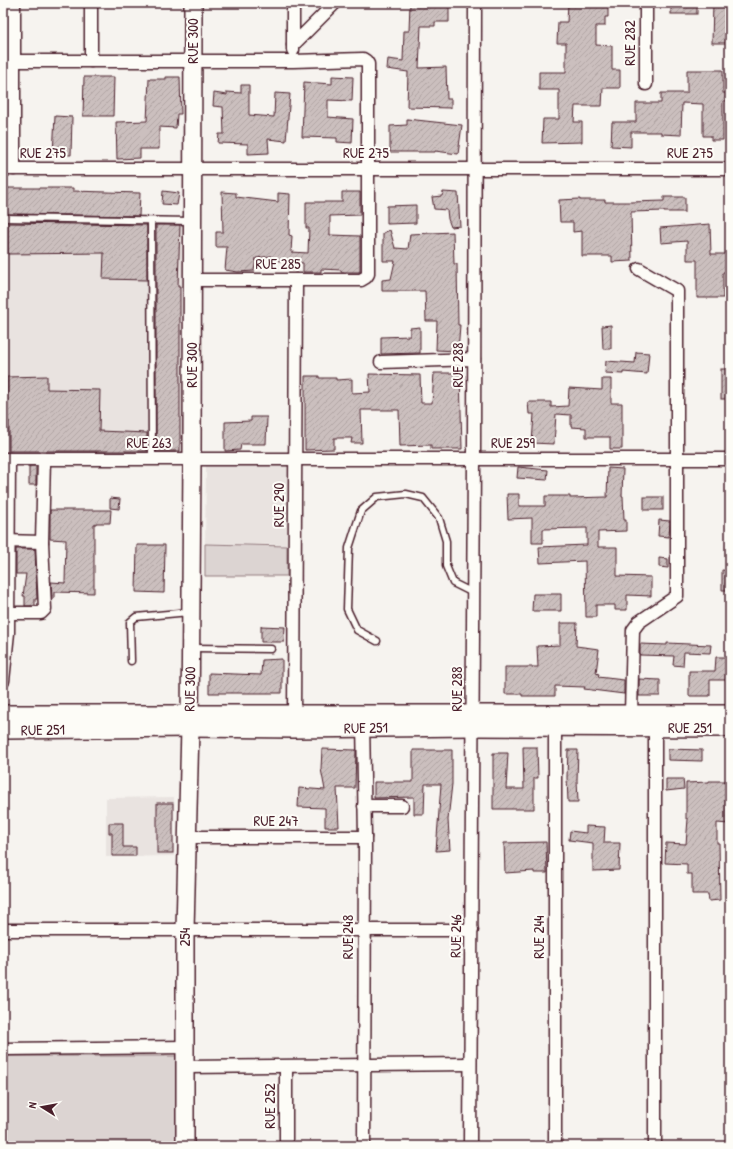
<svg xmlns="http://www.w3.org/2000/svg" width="733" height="1149" viewBox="0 0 733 1149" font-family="'Patrick Hand',sans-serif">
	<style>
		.built { fill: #e9e3e0 }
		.grass { fill: #dcd4d2; stroke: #937a7e }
		.building { fill: url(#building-hatch); stroke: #4a1f2b }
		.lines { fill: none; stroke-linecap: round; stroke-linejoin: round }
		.lane-casing { stroke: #4a1f2b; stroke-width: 9 }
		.street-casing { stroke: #4a1f2b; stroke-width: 15 }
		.secondary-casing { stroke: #4a1f2b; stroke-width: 20 }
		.lane { stroke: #fdfcf7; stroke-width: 6 }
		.street { stroke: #fdfcf7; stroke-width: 12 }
		.secondary { stroke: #fdfcf7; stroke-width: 17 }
		.labels { text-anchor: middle; stroke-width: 4; stroke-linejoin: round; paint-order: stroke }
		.street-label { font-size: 15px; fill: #4a1f2b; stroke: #fdfcf7 }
	</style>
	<defs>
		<pattern id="building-hatch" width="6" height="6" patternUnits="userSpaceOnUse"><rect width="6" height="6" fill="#cbbfbe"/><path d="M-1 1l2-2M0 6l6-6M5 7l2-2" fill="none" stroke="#b0a4a3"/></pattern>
	</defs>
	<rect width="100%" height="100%" fill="#f6f3ef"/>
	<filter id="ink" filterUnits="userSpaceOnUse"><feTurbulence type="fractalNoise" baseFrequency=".025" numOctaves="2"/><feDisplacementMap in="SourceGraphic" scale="8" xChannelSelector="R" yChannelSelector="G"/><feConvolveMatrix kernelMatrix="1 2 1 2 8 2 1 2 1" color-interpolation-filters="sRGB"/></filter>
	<g filter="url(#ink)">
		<g class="built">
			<path d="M8 219H193L189 457 6 450Z"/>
			<path d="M206 466H291L289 545 205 544Z"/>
			<path d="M174 797V856L106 857V798Z"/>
		</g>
		<g class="grass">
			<path d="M205 544 287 546V576H205Z"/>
			<rect x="3" y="1056" width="173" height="90"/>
		</g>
		<g class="building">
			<path d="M410 3H449V22H435V26H421L419 68 446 67 447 99H451V108L407 107 408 72 387 69 388 59 403 61 404 31H409Z"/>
			<path d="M568 3H608V17H605V26H596V45L612 46V70H620V88H603L602 106H575L574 122H582V142L542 143 543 119H559V90H539V72H566V43H557L558 22H567Z"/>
			<rect x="671" y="3" width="26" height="11"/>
			<path d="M713 3H730V43H712Z"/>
			<path d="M687 70H723V93H730V101H723V140H711V136H703V104L682 103 681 135 661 134V132H631V147L611 146 612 122H636V103H661V93H687Z"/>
			<path d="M332 76 353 77 352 101 328 100V117L353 119 352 143 337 142V138L302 137 304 82 332 84Z"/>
			<path d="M84 77H114L113 116H83Z"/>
			<path d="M166 77H180L181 114H177L176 128 159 127V149H140V158L117 159 116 122 147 121 149 79H166Z"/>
			<path d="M241 85H249V115L274 117 275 93 290 94 286 141 268 139 269 153 248 154V144L218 143 219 134H224L223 107 213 106 214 93 227 95V92L241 93Z"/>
			<path d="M55 116 72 117 71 155 53 154Z"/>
			<path d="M407 119 462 125 458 154 435 151V152H390V126L407 125Z"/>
			<path d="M7 188H73V191L140 193 139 216 8 214 6 212Z"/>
			<path d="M163 191 179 193 177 205 162 204Z"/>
			<path d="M222 192 236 193V197L278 202V193L290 194 289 235 292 236 291 252 308 253 309 228H306V202H342V192H360V215L330 216V235L360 236V272H341V270L321 269V272H303V263L271 260V256L256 258 254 271 238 272 225 270 227 247H216V232H223Z"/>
			<path d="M443 192 458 193 460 226 451 227 448 219 447 210 434 209 432 197 442 196Z"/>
			<path d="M664 197H685V212H664V211L631 212 632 261 612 262V256H582V231L573 232V222H560L559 200 580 199V200H605V202H631L664 201Z"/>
			<path d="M416 205V223L387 224V206Z"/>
			<path d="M8 223 147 225V280L103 279 104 253 8 254Z"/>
			<path d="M710 224 711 254H730V272H723V298H697V260H687V241L661 243 660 228Z"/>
			<path d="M156 225H180L178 286H180V451H156Z"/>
			<path d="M390 230 395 248 408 249 410 234 453 232 454 264H457L458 325H460L458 351 436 350 437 321H426L425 291H382V280L391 279 395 261H383V233Z"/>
			<path d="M611 325V349H603L602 326Z"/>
			<path d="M420 327V353L381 354V337L410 336V328Z"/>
			<path d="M636 352 649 353 647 374 623 372V374L605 373 606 361 635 363Z"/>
			<rect x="721" y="369" width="9" height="30"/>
			<path d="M434 373H460L462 449H431V445L400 446 399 410H361L362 443H351L352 438H334V449L305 450V376H319V378H336V380L352 379V393L370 392 369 374 420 375 421 403H432Z"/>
			<path d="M47 376V389L100 390 99 431 147 433V451H9V421H7V377Z"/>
			<path d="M602 379H611V403H622V449H610V437H586V428L571 427V415L556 414 554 444 532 443 534 414H529L528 402H551V407L568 406 569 388 602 390Z"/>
			<path d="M251 417H267L266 444H241L240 450 225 451V422L251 421Z"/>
			<rect x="29" y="466" width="7" height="19"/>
			<path d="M518 467 548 470 547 480 517 478Z"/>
			<path d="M608 468 623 469 622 496H623L624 520H626V531L598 532V547H617V576L651 577V596L627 595V610H615V605H596V617H586L585 561 540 563 539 547 586 545H587V528L543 529V543H532V518L508 519 507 494H519V506H545V496H570V498L607 497Z"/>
			<rect x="644" y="497" width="19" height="13"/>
			<path d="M110 498 120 499 119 509 110 508Z"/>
			<path d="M50 510H111L110 523H96V524H94V593L54 592V599H52L51 582 65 583 66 540 50 539Z"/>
			<path d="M659 520 670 521 669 537 658 536Z"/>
			<path d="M137 545H165L164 593 136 592Z"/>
			<path d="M16 549H35L37 599H35V606H25V596H23L26 574H16Z"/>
			<path d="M659 558 668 559V568L659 567Z"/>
			<path d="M722 570 730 571V590H722Z"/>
			<path d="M533 594H561V611H532Z"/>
			<path d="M560 623H577L576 646 599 649 596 673 599 674 598 677 624 680V694L584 689 585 687 555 686V696H522V694H505V667H538L537 646 560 645Z"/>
			<path d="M261 626 285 627 284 642H261Z"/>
			<path d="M667 643 711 645 710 653 684 652 683 666 673 665 674 656 640 655V644L667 645Z"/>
			<path d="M716 657H730V680H710V696H689V671H715Z"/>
			<path d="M282 659V693H209V673L261 675 262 660Z"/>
			<path d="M639 679 660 680V696H639Z"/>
			<path d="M523 747H537L538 778H534V809H493V753H508L506 789H524Z"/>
			<path d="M322 749 356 750 355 788H337L339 827H325V808L298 807 299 788 325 790 321 769Z"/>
			<path d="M668 749 702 750V761L668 760Z"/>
			<path d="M413 750H452V784L448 820 450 850 436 851 441 784H425L424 814H414V797L374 798V782H413Z"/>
			<path d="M568 750H578L577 780 578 802H568L567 777Z"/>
			<path d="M666 779H683L684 789 666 791Z"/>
			<path d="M709 781H730L729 824 717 823V843H719L720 900 709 901 708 894H692V874H687V864L665 863 666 843 686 844 688 819H686V783L709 782Z"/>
			<rect x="157" y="803" width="16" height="50"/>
			<path d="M109 823H123V847H136V856H112V833H109Z"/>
			<path d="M586 826 605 827 604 843H620L619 870 593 871V843L569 840 570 831 586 833Z"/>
			<path d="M546 842 547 873H534V871L505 873 504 843Z"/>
		</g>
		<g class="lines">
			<g class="lane-casing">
				<g id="lane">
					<path d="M3 218 191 221"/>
					<path d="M151 221 152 459"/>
					<path d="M377 641 357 630 347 609 349 548 361 511 377 497 406 494 423 498 439 518 446 541V566L453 583 473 593"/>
					<path d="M192 648 271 649"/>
					<path d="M131 661 130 622 136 617 189 612"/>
				</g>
			</g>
			<g class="street-casing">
				<g id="street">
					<path d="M14 3V169"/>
					<path d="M293 45 335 3"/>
					<path d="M293 50V3"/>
					<path d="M14 61H293L363 59 366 61 368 64V274L366 277 361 280H192"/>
					<path d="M91 61V3"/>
					<path d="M646 84V3"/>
					<path d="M3 169H730"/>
					<path d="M381 362 474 359"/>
					<path d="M3 459H730"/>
					<path d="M3 541 42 542"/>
					<path d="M8 613H41L45 609 42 542 44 459"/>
					<path d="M3 681 8 633 9 459"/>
					<path d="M631 714 633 630 639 622 677 596V291L639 269"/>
					<path d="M363 721 365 837 364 1146"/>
					<path d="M294 722 296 280"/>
					<path d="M655 728V1146"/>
					<path d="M364 806H402"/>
					<path d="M187 837H365"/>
					<path d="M3 930H472"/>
					<path d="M3 1049 186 1047"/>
					<path d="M186 1067 470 1064"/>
					<path d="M286 1146V1067"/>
					<path d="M470 1146 474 459 475 3"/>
					<path d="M555 1146V727"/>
				</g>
			</g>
			<g class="secondary-casing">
				<g id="secondary">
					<path d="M3 714H730"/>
					<path d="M3 730 190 728 294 729 472 727 730 728"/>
					<path d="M185 1146V930L190 728 192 459 193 3"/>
				</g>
			</g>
			<use href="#lane" class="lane"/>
			<use href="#street" class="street"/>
			<use href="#secondary" class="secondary"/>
		</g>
	</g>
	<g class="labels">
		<g class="street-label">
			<text transform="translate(193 41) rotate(-90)" y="5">RUE 300</text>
			<text transform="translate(630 43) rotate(-90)" y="5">RUE 282</text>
			<text x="43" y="158">RUE 275</text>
			<text x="366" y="158">RUE 275</text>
			<text x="690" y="158">RUE 275</text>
			<text x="278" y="269">RUE 285</text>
			<text transform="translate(192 365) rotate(-90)" y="5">RUE 300</text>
			<text transform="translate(458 365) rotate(-90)" y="5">RUE 288</text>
			<text x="149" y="448">RUE 263</text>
			<text x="513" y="448">RUE 259</text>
			<text transform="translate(279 505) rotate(-90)" y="5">RUE 290</text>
			<text transform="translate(190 689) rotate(-89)" y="5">RUE 300</text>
			<text transform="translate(457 689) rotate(-90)" y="5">RUE 288</text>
			<text transform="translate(366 728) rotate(-1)" y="5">RUE 251</text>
			<text x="690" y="733">RUE 251</text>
			<text transform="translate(43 730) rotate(-1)" y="5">RUE 251</text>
			<text x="276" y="826">RUE 247</text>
			<text transform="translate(456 936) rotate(-89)" y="5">RUE 246</text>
			<text transform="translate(185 937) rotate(-90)" y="5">254</text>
			<text transform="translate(348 937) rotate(-90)" y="5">RUE 248</text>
			<text transform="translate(539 937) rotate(-90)" y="5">RUE 244</text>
			<text transform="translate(270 1106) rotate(-90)" y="5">RUE 252</text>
		</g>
	</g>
	<rect width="733" height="1149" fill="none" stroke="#fdfcf7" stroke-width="16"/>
	<rect x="8" y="8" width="717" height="1133" fill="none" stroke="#4a1f2b" stroke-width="1.5" filter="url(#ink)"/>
	<g transform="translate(42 1107) rotate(281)" stroke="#fdfcf7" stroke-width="3" paint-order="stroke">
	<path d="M0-3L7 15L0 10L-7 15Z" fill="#4a1f2b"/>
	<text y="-6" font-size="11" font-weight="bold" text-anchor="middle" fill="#4a1f2b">N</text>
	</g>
</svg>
